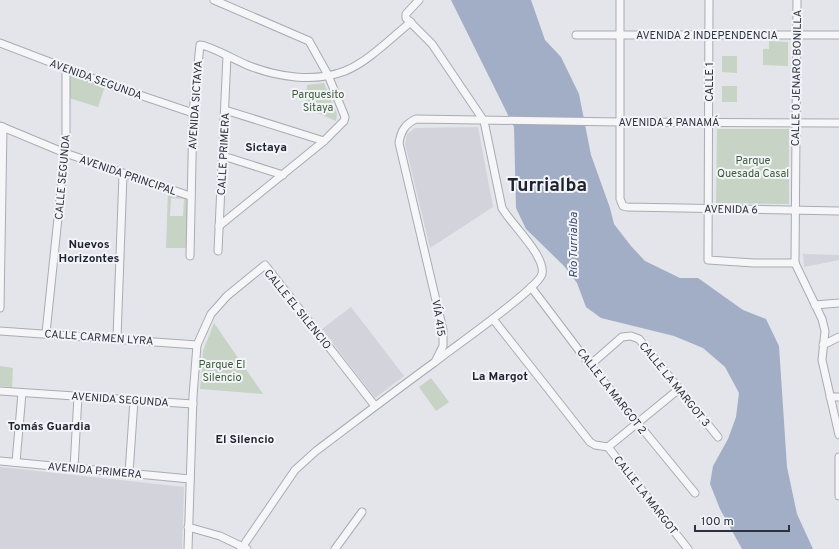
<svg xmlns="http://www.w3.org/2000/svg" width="839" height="549" viewBox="0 0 839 549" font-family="Overpass,sans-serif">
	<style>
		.built { fill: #d2d3db }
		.green { fill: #c6d3c5; fill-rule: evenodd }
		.water { fill: #a2aec6 }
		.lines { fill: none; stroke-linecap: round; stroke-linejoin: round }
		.minor-casing { stroke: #a9abb4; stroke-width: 9 }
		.minor { stroke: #f6f6f8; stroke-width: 7 }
		.labels { text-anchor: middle; stroke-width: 4; stroke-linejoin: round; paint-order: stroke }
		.street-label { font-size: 11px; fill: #2d3140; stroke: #f3f4f7 }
		.park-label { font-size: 11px; fill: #3c5b3b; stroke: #f3f4f7 }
		.neighbourhood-label { font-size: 12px; font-weight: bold; fill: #1f2231; stroke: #f3f4f7 }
		.water-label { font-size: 12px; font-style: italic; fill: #3b4a70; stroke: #f3f4f7 }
		.town-label { font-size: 19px; font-weight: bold; fill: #1f2231; stroke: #f3f4f7 }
	</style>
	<rect width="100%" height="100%" fill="#e3e5ea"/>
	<g class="built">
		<path d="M478 127 493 207 430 248 405 144 407 134 415 128Z"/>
		<path d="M803 254 839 255V260L804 267Z"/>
		<path d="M351 307 404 376 375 398 322 329Z"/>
		<path d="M0 467 184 487 182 549H0Z"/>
	</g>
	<g class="green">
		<path d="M769 41 788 42V66L763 65V49H769Z"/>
		<path d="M722 56H737V73L722 72Z"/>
		<path d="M72 74 105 86 98 107 69 98 68 80Z"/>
		<path d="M324 83 337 114 336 121 306 108 307 85Z"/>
		<rect x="722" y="86" width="15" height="16"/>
		<path d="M717 129H789V204L716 203Z"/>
		<path d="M168 191 188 197V248H166ZM171 198 184 199 183 216H170Z"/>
		<path d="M214 323 263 394 200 389 203 351Z"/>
		<path d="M0 366 13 368 12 387 0 386Z"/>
		<path d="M431 378 449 402 436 411 419 387Z"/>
	</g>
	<path class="water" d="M451 0H531L545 40 561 57 579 94 591 155 610 208 614 224 631 246 645 261 680 278H698L743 310 766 319 779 346 787 467 797 514 813 549H742L720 509 710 484 713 466 728 439 736 417 739 393 725 367 703 348 674 336 601 318 586 307 577 283 564 266 526 229 516 208 514 127Z"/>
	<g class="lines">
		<g class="minor-casing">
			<g id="minor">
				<path d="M214 0 309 41 328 75 345 117 344 121 324 141 219 226"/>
				<path d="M620 0V199L623 206 627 207 839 211"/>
				<path d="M709 0 708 260 754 263H795"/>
				<path d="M797 0 795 263 822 319 825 331 822 360 839 435"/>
				<path d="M576 35H839"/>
				<path d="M0 43 110 85 193 113"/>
				<path d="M225 110 324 141"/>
				<path d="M0 126 65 153 190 196"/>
				<path d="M223 156 283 175"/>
				<path d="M218 251 227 56"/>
				<path d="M190 256 193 113 200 45C209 45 237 61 247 65 277 77 314 83 345 71 368 62 392 37 411 22"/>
				<path d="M531 287 590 365 695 493"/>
				<path d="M815 305 839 303"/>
				<path d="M0 308 3 127"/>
				<path d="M493 319 590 442 595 445 608 447 688 549"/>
				<path d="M0 331 197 345"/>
				<path d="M46 333 66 141V68"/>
				<path d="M117 338 123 174"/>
				<path d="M823 345 839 337"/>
				<path d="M436 360 443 346V330L399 143C401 131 405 124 416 119L620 122 839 123"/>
				<path d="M590 365 622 337 631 336 639 339 718 437"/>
				<path d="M0 391 193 404"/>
				<path d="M830 397H839"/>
				<path d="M608 447 679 389"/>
				<path d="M839 457V496"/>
				<path d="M0 461 190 479"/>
				<path d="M16 462 22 393"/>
				<path d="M74 468 78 396"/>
				<path d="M129 473 134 400"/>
				<path d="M188 527 220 536 247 549"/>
				<path d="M188 549 193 396 197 345 211 314 227 296 265 265 375 406"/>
				<path d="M241 549 295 470 316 451C356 421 395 391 435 362 451 349 538 289 542 274 546 256 511 224 502 208L484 121 432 44 406 18V14L419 0"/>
				<path d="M335 549 362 512"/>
			</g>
		</g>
		<use href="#minor" class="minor"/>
	</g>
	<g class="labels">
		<g class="street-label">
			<text x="707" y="39">AVENIDA 2 INDEPENDENCIA</text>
			<text transform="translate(796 78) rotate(-89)" y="4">CALLE 0 JENARO BONILLA</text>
			<text transform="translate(96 79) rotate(20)" y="4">AVENIDA SEGUNDA</text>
			<text transform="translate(709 82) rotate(-90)" y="4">CALLE 1</text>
			<text transform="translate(195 105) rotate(-86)" y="4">AVENIDA SICTAYA</text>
			<text x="669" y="126">AVENIDA 4 PANAMÁ</text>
			<text transform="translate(223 154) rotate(-87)" y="4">CALLE PRIMERA</text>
			<text transform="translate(128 175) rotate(19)" y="4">AVENIDA PRINCIPAL</text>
			<text transform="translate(62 177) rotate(-85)" y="4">CALLE SEGUNDA</text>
			<text transform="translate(731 209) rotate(1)" y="4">AVENIDA 6</text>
			<text transform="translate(298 309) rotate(51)" y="4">CALLE EL SILENCIO</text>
			<text transform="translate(439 318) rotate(81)" y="4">VÍA 415</text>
			<text transform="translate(99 337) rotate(4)" y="4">CALLE CARMEN LYRA</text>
			<text transform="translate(675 384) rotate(51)" y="4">CALLE LA MARGOT 3</text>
			<text transform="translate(612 391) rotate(52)" y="4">CALLE LA MARGOT 2</text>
			<text transform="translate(120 399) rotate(4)" y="4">AVENIDA SEGUNDA</text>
			<text transform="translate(95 470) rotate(5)" y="4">AVENIDA PRIMERA</text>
			<text transform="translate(646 495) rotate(52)" y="4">CALLE LA MARGOT</text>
		</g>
		<g class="park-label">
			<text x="318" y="98">Parquesito<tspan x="318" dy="13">Sitaya</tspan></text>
			<text x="753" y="164">Parque<tspan x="753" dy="13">Quesada Casal</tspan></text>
			<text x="222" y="368">Parque El<tspan x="222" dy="13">Silencio</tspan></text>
		</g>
		<g class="neighbourhood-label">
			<text x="266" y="151">Sictaya</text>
			<text x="89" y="248">Nuevos<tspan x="89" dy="14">Horizontes</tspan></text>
			<text x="500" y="380">La Margot</text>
			<text x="49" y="430">Tomás Guardia</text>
			<text x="245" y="443">El Silencio</text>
		</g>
		<g class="water-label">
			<text transform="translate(573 245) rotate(-90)" y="4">Río Turrialba</text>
		</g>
		<g class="town-label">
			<text x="547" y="191">Turrialba</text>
		</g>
	</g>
	<path d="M695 525v6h94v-6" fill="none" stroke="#2d3140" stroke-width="2"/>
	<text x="701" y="525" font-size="12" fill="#2d3140" stroke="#f3f4f7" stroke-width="3" paint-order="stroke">100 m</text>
</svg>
